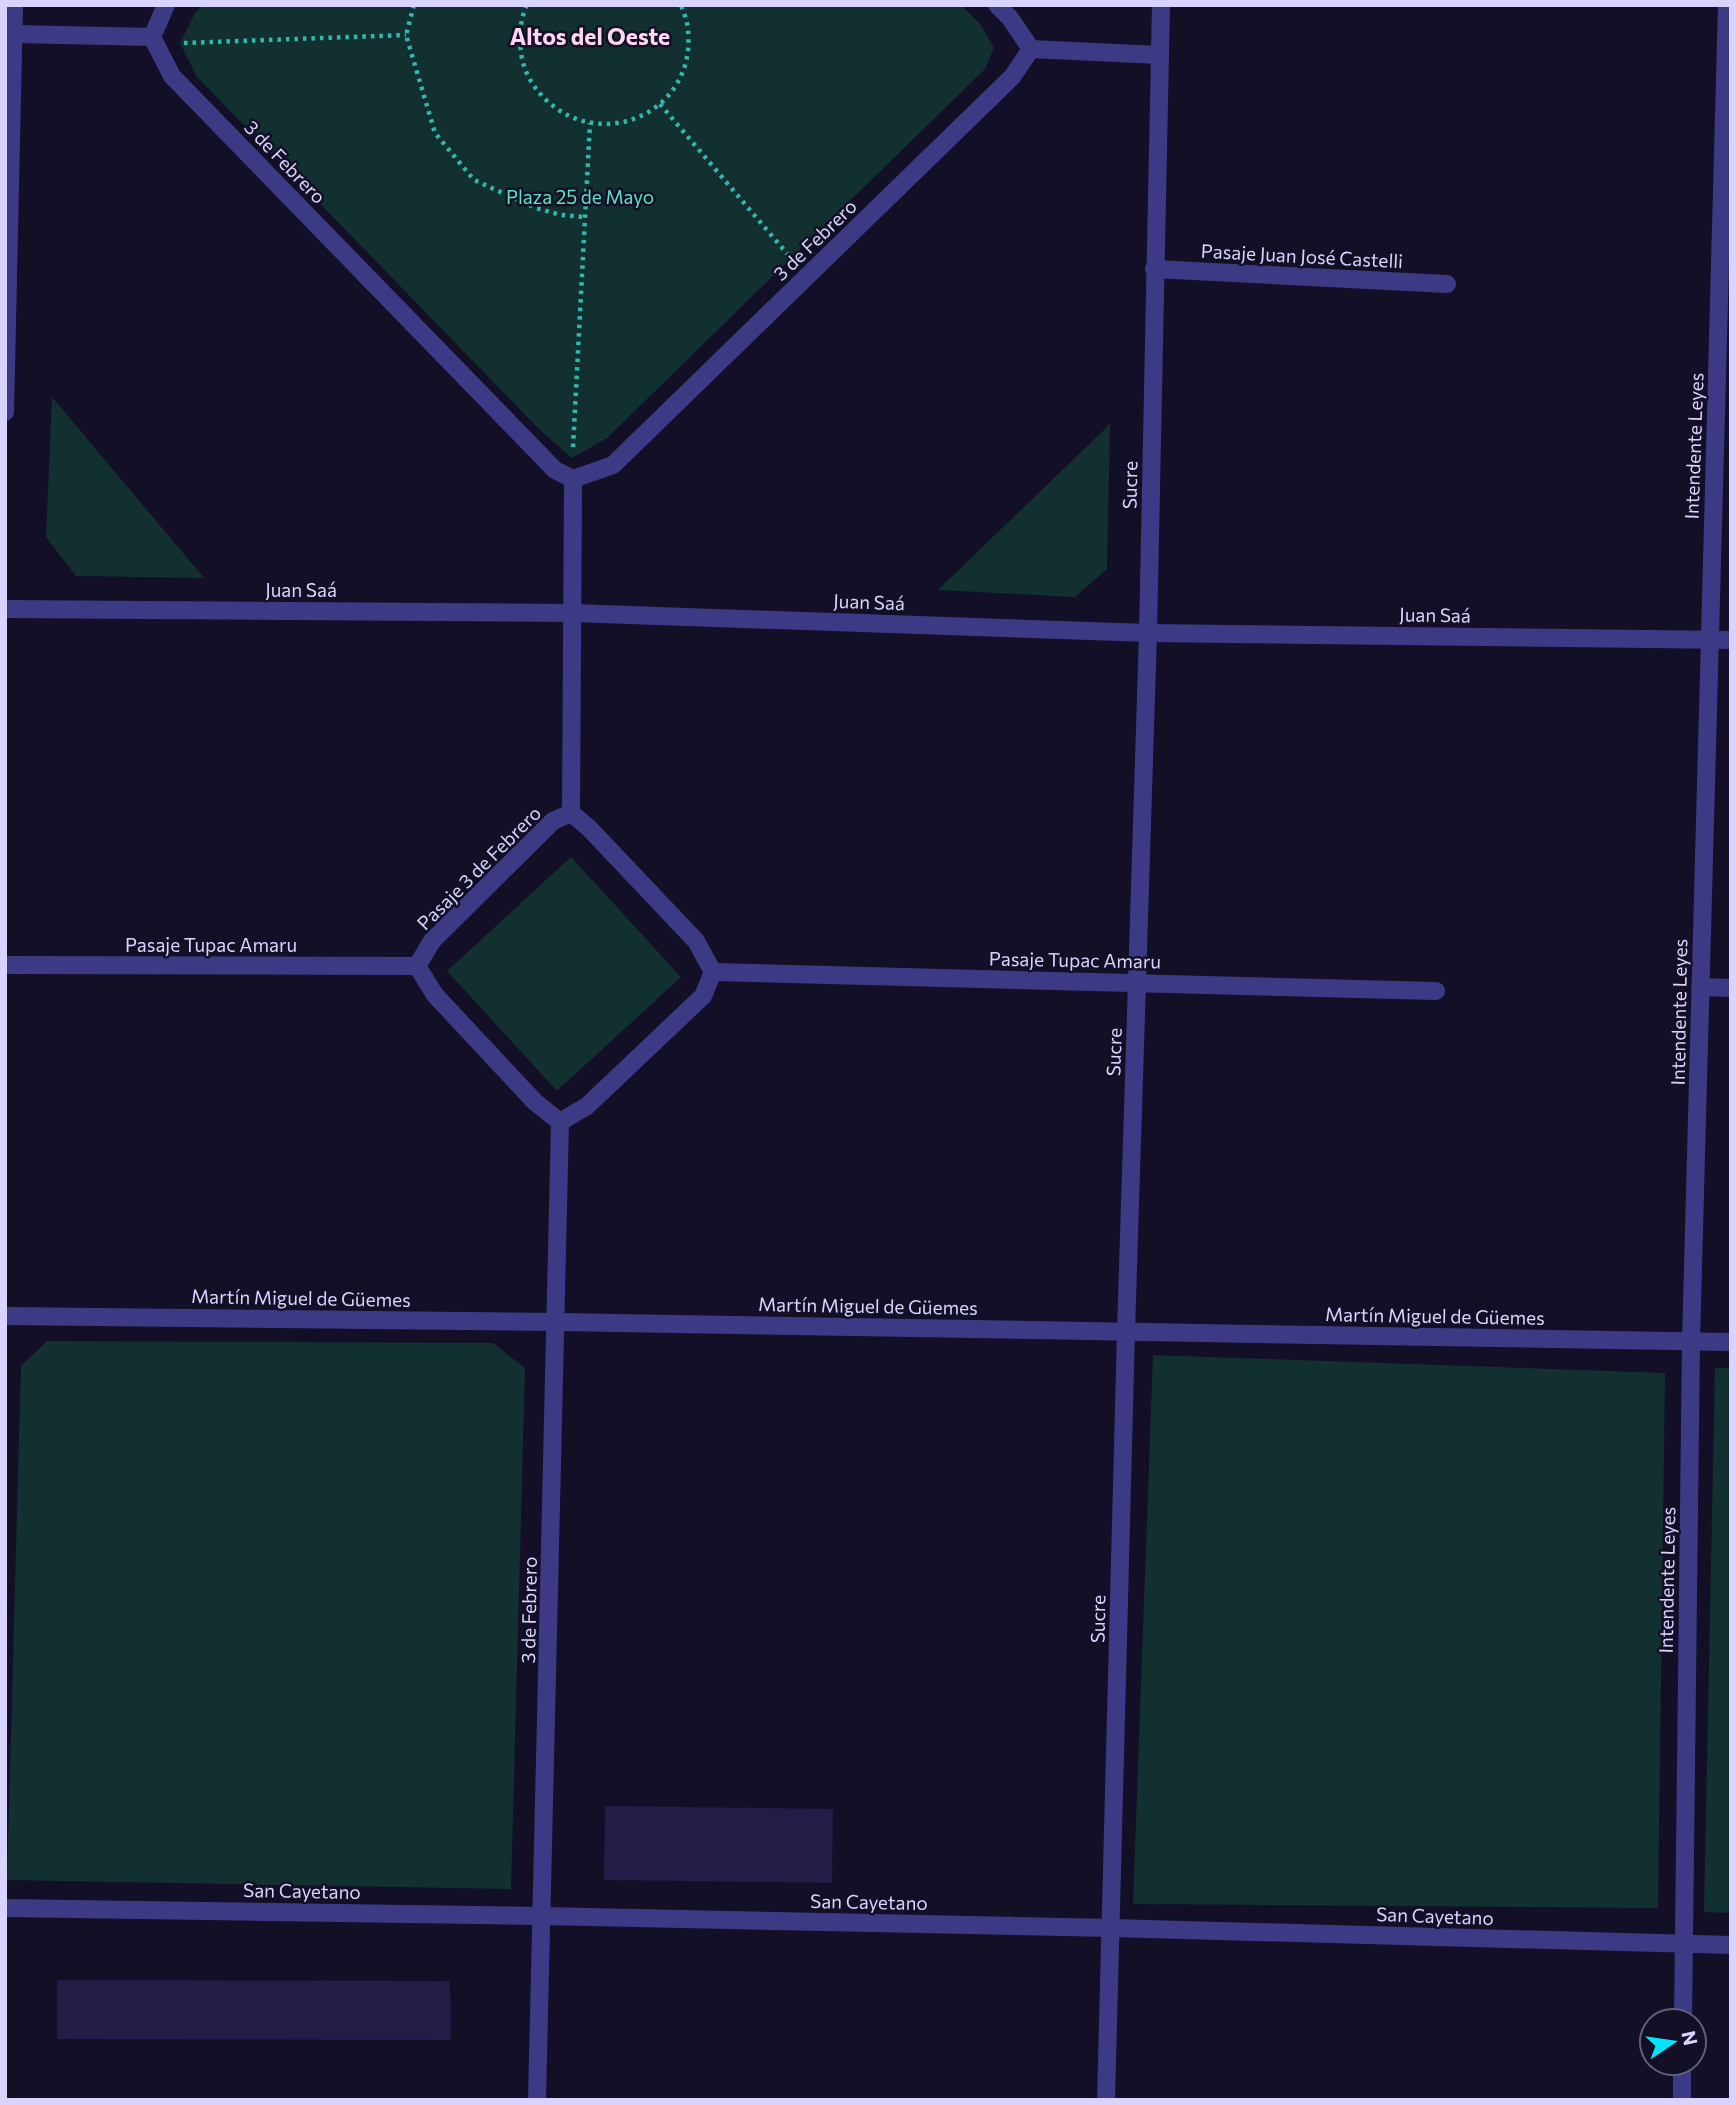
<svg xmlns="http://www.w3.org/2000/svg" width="1736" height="2105" viewBox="0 0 1736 2105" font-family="Commissioner,sans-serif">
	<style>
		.green { fill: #12302f }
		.building { fill: #241b47 }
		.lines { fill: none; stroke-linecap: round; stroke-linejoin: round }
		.path { stroke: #2fb8b0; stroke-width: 4.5; stroke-dasharray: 3.5 5; stroke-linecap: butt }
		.service { stroke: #3d3a85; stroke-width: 18 }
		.minor { stroke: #3d3a85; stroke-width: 18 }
		.labels { text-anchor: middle; stroke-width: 5; stroke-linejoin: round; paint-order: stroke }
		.street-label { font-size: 19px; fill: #d9d4ff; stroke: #130f26 }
		.park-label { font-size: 19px; fill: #5fe0c0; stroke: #130f26 }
		.quarter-label { font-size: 23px; font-weight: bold; fill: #ffd6f0; stroke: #130f26 }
	</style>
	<rect width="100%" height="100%" fill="#130f26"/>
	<g class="green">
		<path d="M203 5H961L981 25 994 48 985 69 607 438 572 458 538 428 197 77 180 43 195 13Z"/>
		<path d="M52 397 204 578 76 576 46 537Z"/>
		<path d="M1110 424 1107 569 1075 597 938 590Z"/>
		<path d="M571 857 681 977 557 1091 447 971Z"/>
		<path d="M47 1341 493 1343 525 1368 511 1889 7 1880 21 1366Z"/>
		<path d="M1153 1355 1665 1373 1658 1908 1133 1904Z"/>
		<path d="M1715 1368H1731V1913L1704 1912Z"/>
	</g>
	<g class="building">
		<path d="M605 1806 833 1809 832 1883 604 1880Z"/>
		<path d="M57 1980 450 1981 451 2040 57 2039Z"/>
	</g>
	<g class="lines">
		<g class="path">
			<path d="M414 5 406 35 435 133 474 180 536 208 561 215 585 217"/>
			<path d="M527 5C520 19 519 37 521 52 523 70 532 86 545 99 602 154 696 112 688 31 688 23 684 13 681 5"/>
			<path d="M184 43 406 35"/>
			<path d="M660 104 789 256"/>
			<path d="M573 447 590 123"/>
		</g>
		<g class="service">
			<path d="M1154 269 1447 284"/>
			<path d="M5 965 417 966"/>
			<path d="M713 972 1436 991"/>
			<path d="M1700 987 1731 988"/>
		</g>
		<g class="minor">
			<path d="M166 5 152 37 172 76 555 470 573 479 613 465 1012 77 1031 49 1010 18 997 5"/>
			<path d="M14 34 152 37"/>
			<path d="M1031 49 1160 55"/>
			<path d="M5 412 14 5"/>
			<path d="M5 609 573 613 1148 633 1731 640"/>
			<path d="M571 813 573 479"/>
			<path d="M560 1122 535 1102 435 995 417 966 432 941 553 821 571 813"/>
			<path d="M560 1122 587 1106 703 996 713 972 696 941 589 828 571 813"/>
			<path d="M5 1316 557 1322 1731 1342"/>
			<path d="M5 1908 542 1916 1111 1928 1731 1945"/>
			<path d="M1683 2021 1691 1341 1727 5"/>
			<path d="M537 2100 560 1122"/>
			<path d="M1106 2100 1126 1331 1148 633 1161 5"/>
			<path d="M1682 2100V2063"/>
		</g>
	</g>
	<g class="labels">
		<g class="street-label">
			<text transform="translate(285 162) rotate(46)" y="7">3 de Febrero</text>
			<text transform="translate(815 240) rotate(-44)" y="7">3 de Febrero</text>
			<text transform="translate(1302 256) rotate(3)" y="7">Pasaje Juan José Castelli</text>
			<text transform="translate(1694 446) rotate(-88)" y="7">Intendente Leyes</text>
			<text transform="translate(1130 485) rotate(-89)" y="7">Sucre</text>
			<text x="301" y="597">Juan Saá</text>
			<text transform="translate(869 602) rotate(2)" y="7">Juan Saá</text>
			<text transform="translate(1435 615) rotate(1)" y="7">Juan Saá</text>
			<text transform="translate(479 868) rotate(-45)" y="7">Pasaje 3 de Febrero</text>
			<text x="211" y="952">Pasaje Tupac Amaru</text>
			<text transform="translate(1075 960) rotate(1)" y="7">Pasaje Tupac Amaru</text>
			<text transform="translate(1679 1012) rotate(-89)" y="7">Intendente Leyes</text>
			<text transform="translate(1114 1052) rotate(-88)" y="7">Sucre</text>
			<text transform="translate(301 1298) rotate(1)" y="7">Martín Miguel de Güemes</text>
			<text transform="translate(868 1306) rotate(1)" y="7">Martín Miguel de Güemes</text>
			<text transform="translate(1435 1316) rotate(1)" y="7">Martín Miguel de Güemes</text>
			<text transform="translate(1667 1580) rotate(-89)" y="7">Intendente Leyes</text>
			<text transform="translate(529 1610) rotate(-89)" y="7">3 de Febrero</text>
			<text transform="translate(1098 1619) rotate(-89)" y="7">Sucre</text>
			<text transform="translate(302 1891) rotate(1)" y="7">San Cayetano</text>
			<text transform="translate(869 1902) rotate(1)" y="7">San Cayetano</text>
			<text transform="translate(1435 1916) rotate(2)" y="7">San Cayetano</text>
		</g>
		<g class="park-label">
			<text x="580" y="204">Plaza 25 de Mayo</text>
		</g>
		<g class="quarter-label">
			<text x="590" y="45">Altos del Oeste</text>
		</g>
	</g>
	<rect width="1736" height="2105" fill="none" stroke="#d9d4ff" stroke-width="14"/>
	<g transform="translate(1673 2042) rotate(77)"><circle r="33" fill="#130f26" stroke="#625e7d" stroke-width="2"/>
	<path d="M0-5L12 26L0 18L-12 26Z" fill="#00e5ff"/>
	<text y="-10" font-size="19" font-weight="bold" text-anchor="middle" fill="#d9d4ff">N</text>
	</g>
</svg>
